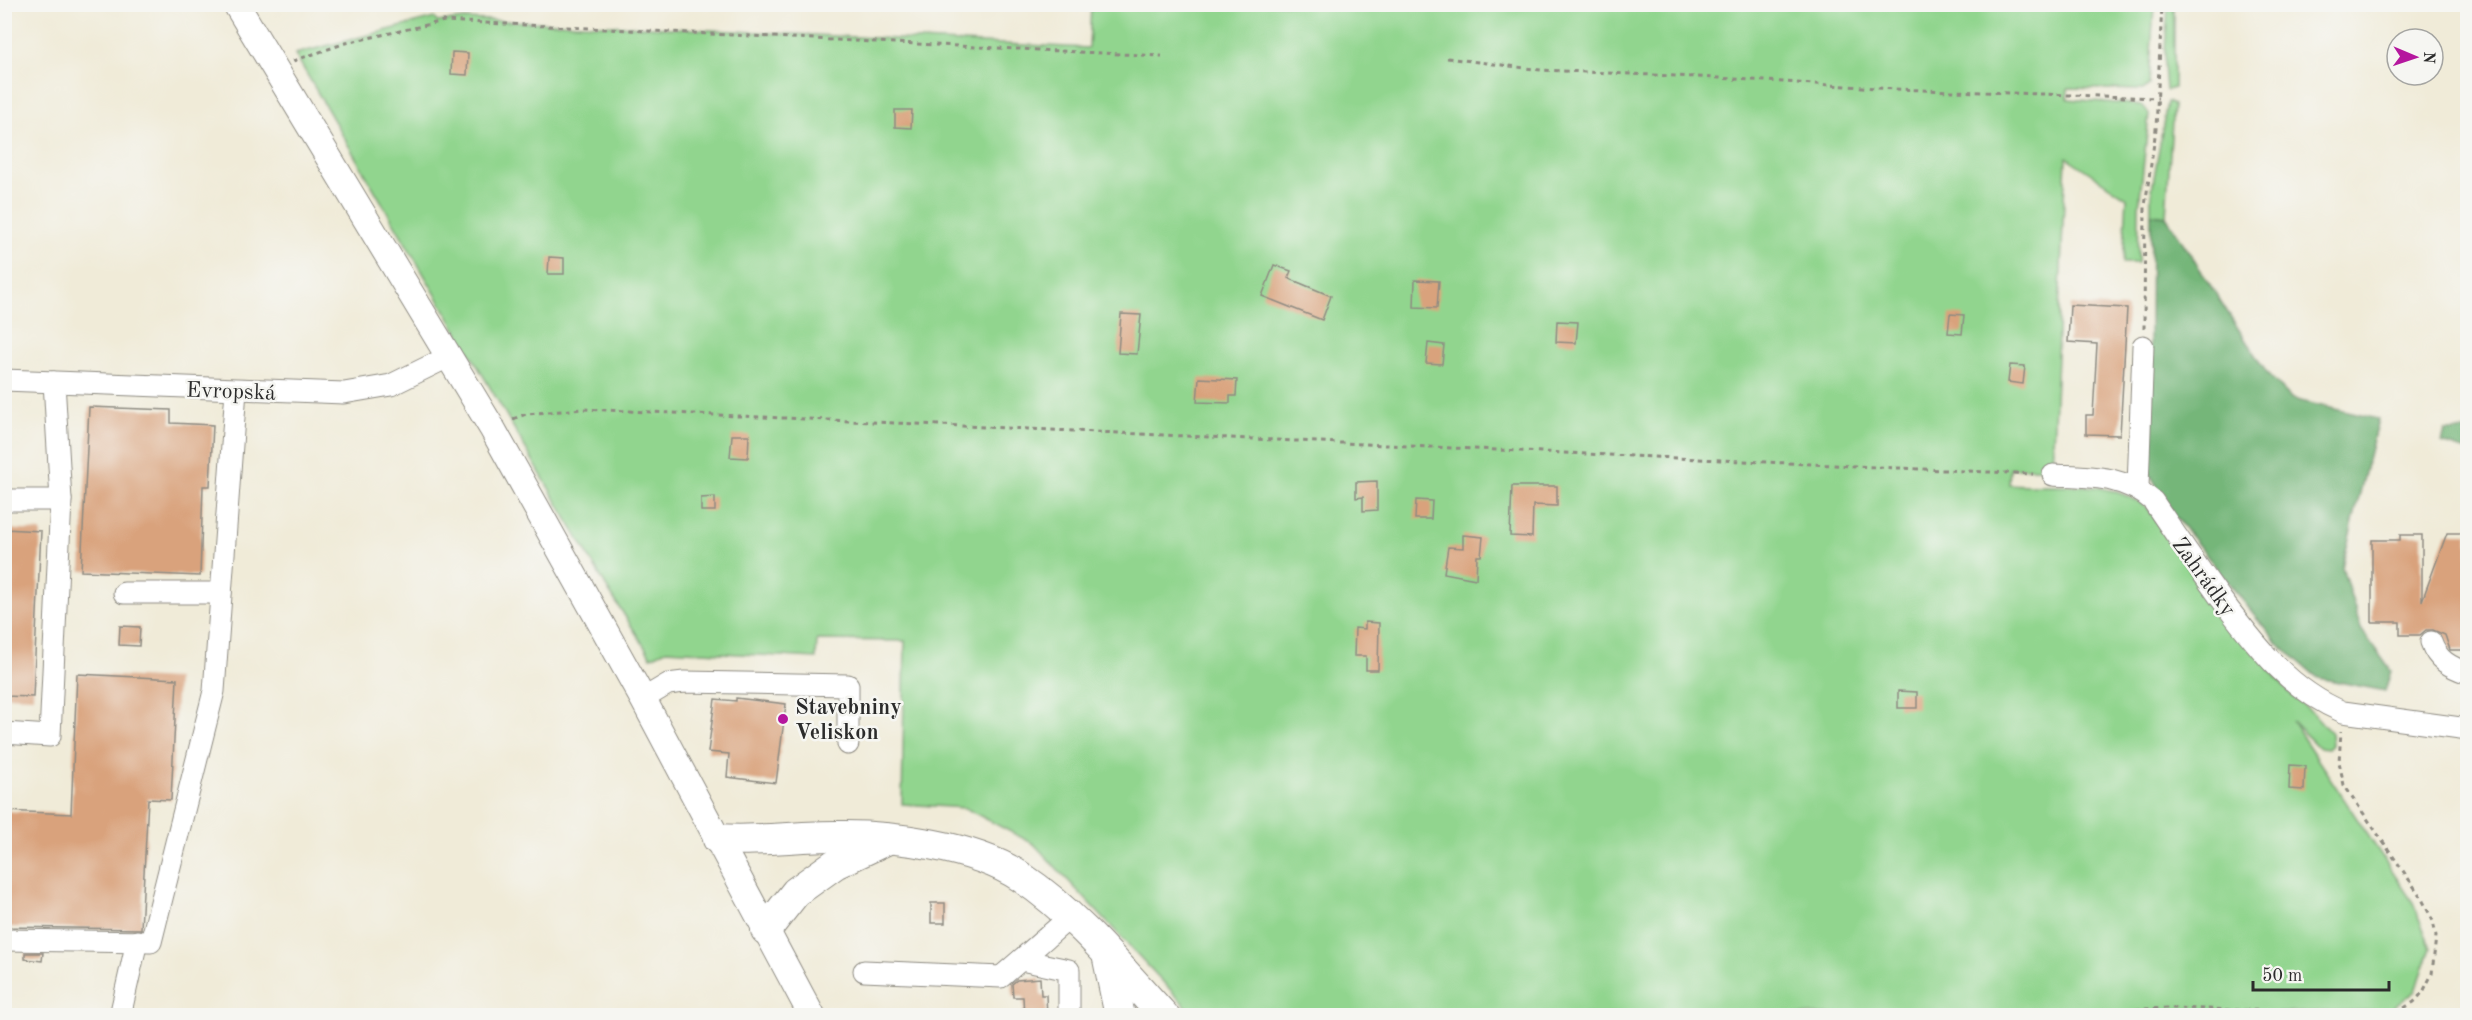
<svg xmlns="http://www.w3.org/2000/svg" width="2472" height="1020" viewBox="0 0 2472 1020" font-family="'Old Standard TT',serif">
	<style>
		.green { fill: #91d58e; stroke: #5e805c; stroke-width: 1.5 }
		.forest { fill: #74b679; stroke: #507052; stroke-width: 1.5 }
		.building { fill: #d9a27b }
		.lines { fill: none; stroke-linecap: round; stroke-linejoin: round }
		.minor-casing { stroke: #8e8b82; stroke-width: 23 }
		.major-casing { stroke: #8e8b82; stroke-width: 28 }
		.highway-casing { stroke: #8e8b82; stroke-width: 32 }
		.path { stroke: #8e8b82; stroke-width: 3; stroke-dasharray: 4.5 4.5; stroke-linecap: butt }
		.minor { stroke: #fff; stroke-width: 21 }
		.major { stroke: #fff; stroke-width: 26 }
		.highway { stroke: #fff; stroke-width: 30 }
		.poi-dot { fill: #b5179e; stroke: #f6f6f2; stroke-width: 2 }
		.labels { text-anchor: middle; stroke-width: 5; stroke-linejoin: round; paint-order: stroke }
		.street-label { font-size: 22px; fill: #2b2b2b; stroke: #f6f6f2 }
		.poi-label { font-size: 22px; font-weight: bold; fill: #2b2b2b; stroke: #f6f6f2; text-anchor: start }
	</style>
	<rect width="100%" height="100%" fill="#f6f6f2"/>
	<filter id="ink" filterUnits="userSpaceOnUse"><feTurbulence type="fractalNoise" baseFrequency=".0167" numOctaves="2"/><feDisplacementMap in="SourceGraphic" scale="12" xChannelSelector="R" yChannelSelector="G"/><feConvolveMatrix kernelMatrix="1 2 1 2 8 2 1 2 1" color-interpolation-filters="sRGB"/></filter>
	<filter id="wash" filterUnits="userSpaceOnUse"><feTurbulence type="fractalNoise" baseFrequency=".008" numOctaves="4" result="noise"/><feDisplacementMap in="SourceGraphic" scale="24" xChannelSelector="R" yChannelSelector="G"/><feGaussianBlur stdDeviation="1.35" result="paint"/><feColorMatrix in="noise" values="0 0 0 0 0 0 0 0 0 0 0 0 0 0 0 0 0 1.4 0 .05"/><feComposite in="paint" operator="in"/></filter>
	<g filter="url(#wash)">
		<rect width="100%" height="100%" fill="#f0ebd8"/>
		<g class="green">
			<path d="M1091 4 2154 5 2149 85 2143 90 2068 88V99L2142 105 2149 114 2139 206 2138 263H2123L2127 198 2066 157 2052 468H2010L2009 484C2059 488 2102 476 2147 507L2230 624 2294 698 2313 713 2331 733 2332 745 2328 749 2319 748 2292 721 2412 901 2431 948 2416 990 2390 1010 2219 1015H1194L1034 844 965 808 902 804 905 641 817 640 816 658 666 650 651 657 609 591 295 54 434 18 437 22 464 19 605 25 1089 48Z"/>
			<path d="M2168 5H2174V88L2166 90 2164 66Z"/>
			<path d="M2167 102 2173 105 2166 216 2151 214V195Z"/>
		</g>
		<g class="forest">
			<path d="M2151 214 2166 216 2266 372 2292 399 2378 419 2342 567 2361 629 2391 671 2385 691 2318 678 2277 643 2170 510 2149 472Z"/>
			<path d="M2445 431H2467V451L2442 443Z"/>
		</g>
		<g id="blocks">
			<g class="building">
				<path d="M452 52 468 53 467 75 451 74Z"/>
				<path d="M895 110H912L911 128 895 127Z"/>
				<path d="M549 257 564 258V274H548Z"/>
				<path d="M1274 265 1291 271 1288 278 1331 296 1322 320 1262 296Z"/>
				<path d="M1415 280 1439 281 1437 308 1414 307Z"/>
				<path d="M2070 305 2127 308 2120 435 2086 434V415H2093L2097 344 2068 342Z"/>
				<path d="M1121 314 1141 315 1137 354 1118 353Z"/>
				<path d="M1950 314 1964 315 1962 334 1948 333Z"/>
				<path d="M1557 321 1578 322 1576 343 1556 342Z"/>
				<path d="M1428 343 1444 345 1442 364 1426 363Z"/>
				<path d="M2010 365 2025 366 2023 384 2008 382Z"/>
				<path d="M1199 378 1237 380 1236 396H1230V403L1197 402Z"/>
				<path d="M89 407 171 410V423L213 425 210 486H203L200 576 81 571Z"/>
				<path d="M732 435H749L748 458 730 457Z"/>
				<path d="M1377 481V510L1363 511V497L1356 498V482Z"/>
				<path d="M1512 486H1557V506L1533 505 1532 537 1510 536Z"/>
				<path d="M715 497V511H701V498Z"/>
				<path d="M1416 500 1432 501 1431 519H1415Z"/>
				<path d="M4 529 41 531 33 697 4 696Z"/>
				<path d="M2447 533H2468V650H2450L2445 635 2433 630H2426L2420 635H2400V622H2372V540H2400V535H2422V601Z"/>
				<path d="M1463 535 1483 537 1481 556H1477L1476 579 1444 573 1448 547 1463 548Z"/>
				<path d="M1365 622 1379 623 1378 670H1366V656H1354L1355 628 1365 629Z"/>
				<path d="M120 626 140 627 139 646 119 645Z"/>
				<path d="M77 674 177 679 171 800 148 799 141 929 4 927V811L71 814Z"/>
				<path d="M1898 691 1917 692V708H1898Z"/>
				<path d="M736 698 786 704 776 783 727 777 729 754 708 752 715 699 736 701Z"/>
				<path d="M2290 765 2305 766 2304 790 2289 789Z"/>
				<rect x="931" y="903" width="14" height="20"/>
				<path d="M25 953H43L42 961 25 959Z"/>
				<path d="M1040 978 1041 995H1046L1047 1016H1024L1023 997H1013L1012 984 1017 980Z"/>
			</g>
		</g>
	</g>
	<g filter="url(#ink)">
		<use href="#blocks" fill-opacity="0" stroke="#8e8b82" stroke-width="1.5"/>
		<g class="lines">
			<g class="minor-casing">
				<g id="minor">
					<path d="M4 380 344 393 391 385 450 356"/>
					<path d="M2053 475C2091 477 2124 475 2153 501 2175 534 2198 567 2221 599 2256 645 2288 689 2343 712L2468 729"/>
					<path d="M2138 487 2143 346"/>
					<path d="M4 500H61"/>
					<path d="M124 593H221"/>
					<path d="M2431 642C2437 660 2450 667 2468 673"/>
					<path d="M643 699 668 684 684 682 848 685V744"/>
					<path d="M4 733 50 736 61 500 54 382"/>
					<path d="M4 940 151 942 214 691 236 390"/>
					<path d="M1021 960 1069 970V1016"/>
					<path d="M864 971 1001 977 1070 917"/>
					<path d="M120 1016 137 941"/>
				</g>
			</g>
			<g class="major-casing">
				<path id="major" d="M236 4 492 428 643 699 812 1016"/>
			</g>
			<g class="highway-casing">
				<g id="highway">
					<path d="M718 839C758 842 796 836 836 836 891 835 975 846 1021 877 1075 913 1120 968 1164 1016"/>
					<path d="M766 930 796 892 835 864 886 840"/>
					<path d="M1108 959 1120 1016"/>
				</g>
			</g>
			<g class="path">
				<path d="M1447 58 1541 70 1719 78 1894 89 2158 98"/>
				<path d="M293 61 346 43 444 21 1162 56"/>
				<path d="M2144 329 2145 206 2156 129 2162 4"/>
				<path d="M513 419 526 414 583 409 2033 474"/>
				<path d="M1965 1016 2168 1008 2394 1014 2414 1002 2423 992 2432 974 2436 936 2433 921 2421 897 2344 785 2339 762 2341 731"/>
			</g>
			<use href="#minor" class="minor"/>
			<use href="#major" class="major"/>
			<use href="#highway" class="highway"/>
		</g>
	</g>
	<circle class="poi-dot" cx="783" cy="719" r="6"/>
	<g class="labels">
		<g class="street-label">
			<text transform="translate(231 390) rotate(2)" y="8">Evropská</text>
			<text transform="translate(2205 576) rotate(54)" y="8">Zahrádky</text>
		</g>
		<g class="poi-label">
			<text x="795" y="714">Stavebniny<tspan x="795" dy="25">Veliskon</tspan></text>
		</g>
	</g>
	<rect width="2472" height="1020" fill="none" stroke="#f6f6f2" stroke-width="24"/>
	<g transform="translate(2415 57) rotate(92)"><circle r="28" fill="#f6f6f2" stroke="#a5a5a2" stroke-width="1.5"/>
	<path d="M0-4.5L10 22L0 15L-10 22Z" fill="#b5179e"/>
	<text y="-9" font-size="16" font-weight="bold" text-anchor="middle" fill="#2b2b2b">N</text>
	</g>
	<path d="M2253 981v9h136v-9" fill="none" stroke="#2b2b2b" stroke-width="3"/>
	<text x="2262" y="981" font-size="18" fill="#2b2b2b" stroke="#f6f6f2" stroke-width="4.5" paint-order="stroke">50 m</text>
</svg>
